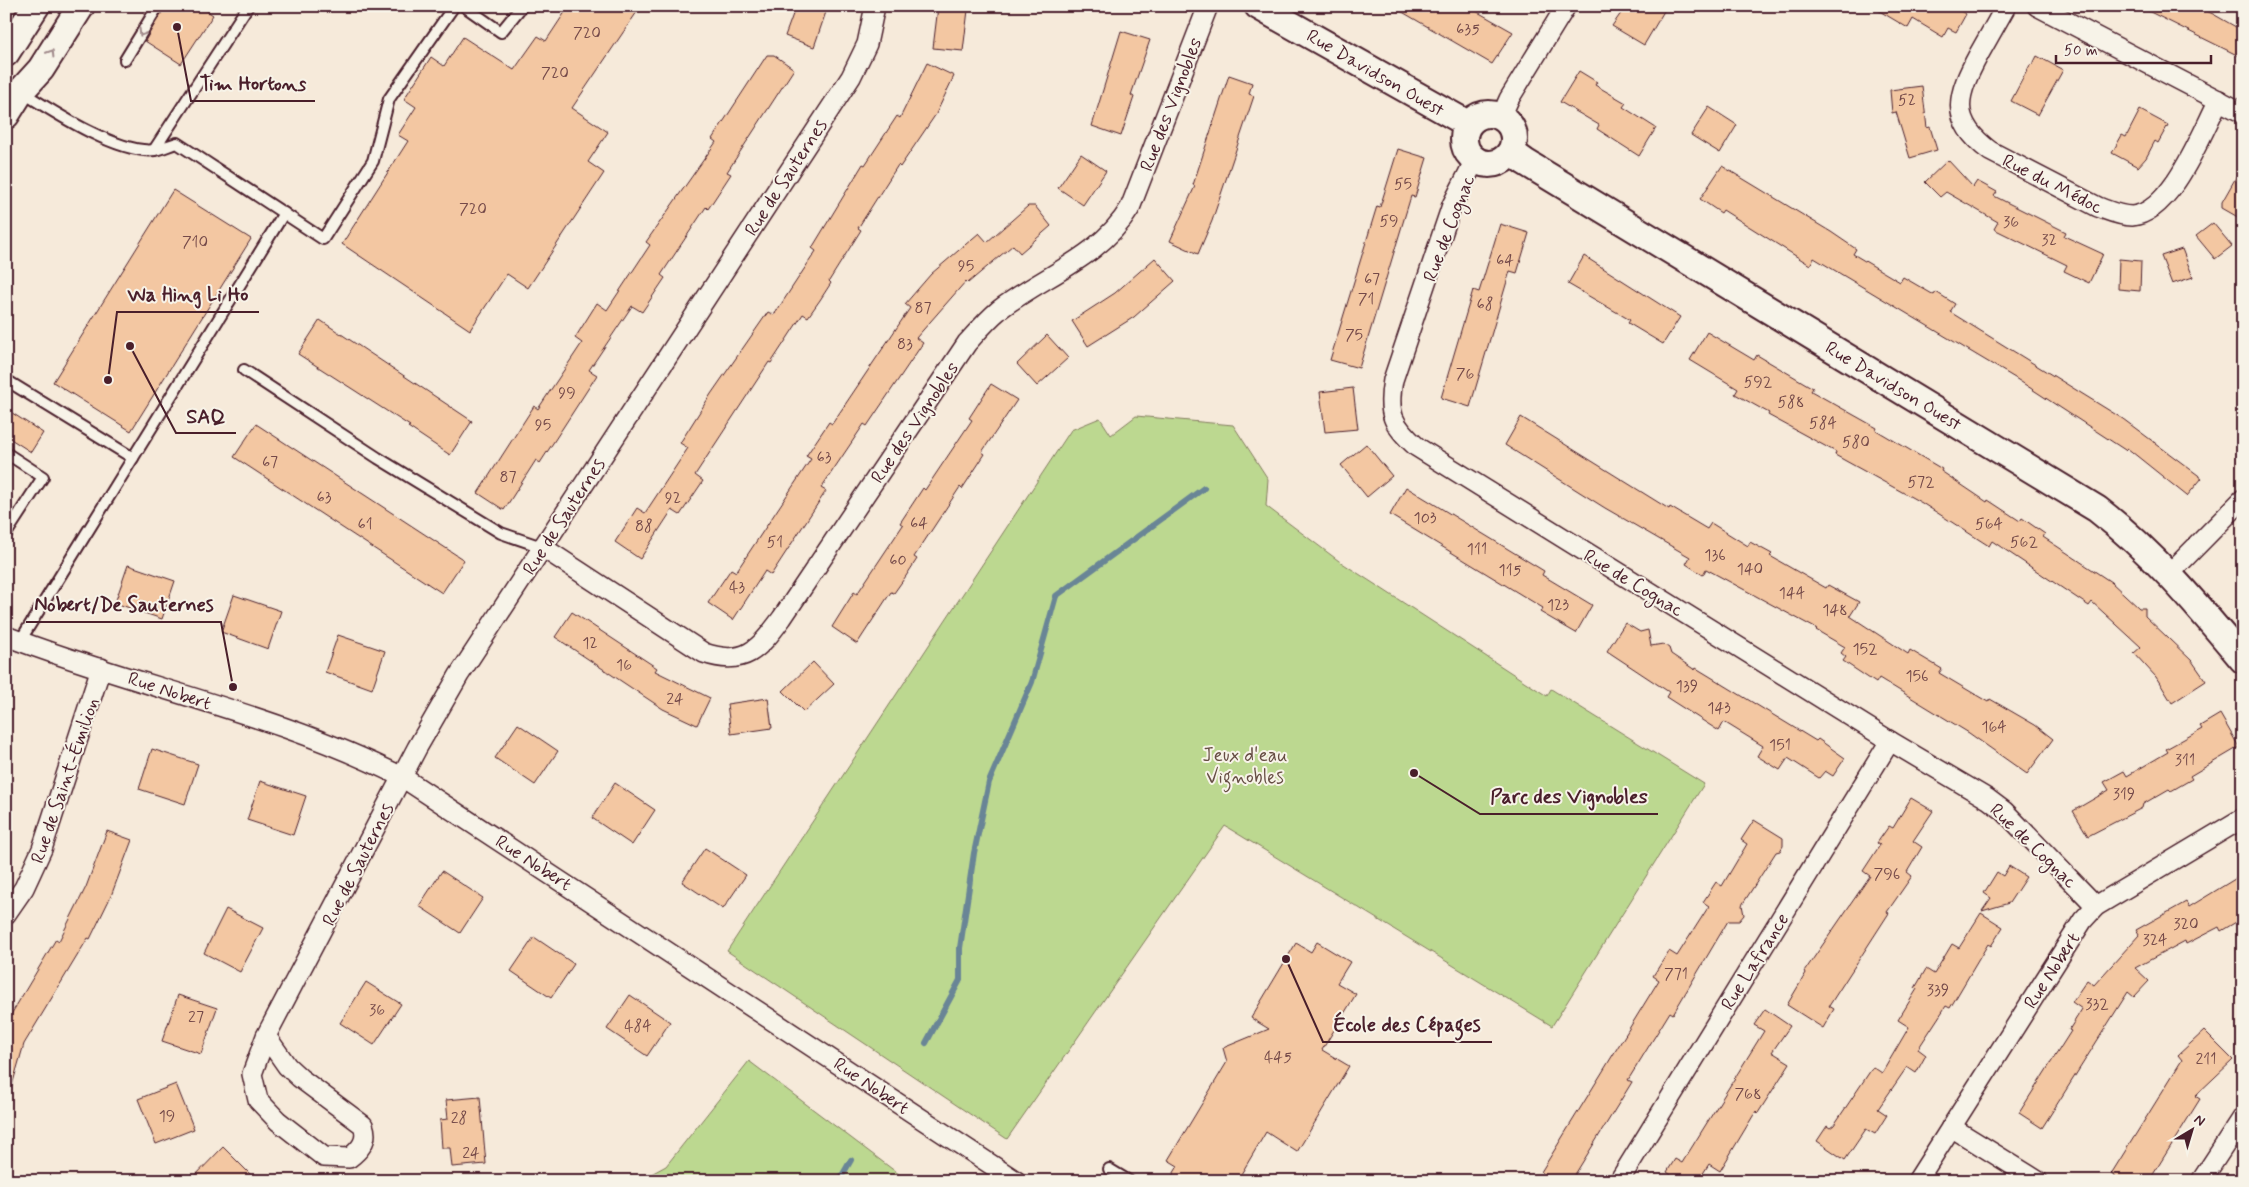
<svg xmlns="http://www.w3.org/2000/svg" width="2249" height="1187" viewBox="0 0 2249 1187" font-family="Mynerve,sans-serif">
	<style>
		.green { fill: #bcd890; stroke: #837c5e }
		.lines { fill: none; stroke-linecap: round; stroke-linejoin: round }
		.stream { stroke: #698596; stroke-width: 6 }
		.building { fill: #f3c7a2; stroke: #4a1f2b }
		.lane-casing { stroke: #4a1f2b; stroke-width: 14 }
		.street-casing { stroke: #4a1f2b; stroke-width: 22 }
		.secondary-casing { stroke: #4a1f2b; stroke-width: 30 }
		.lane { stroke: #f7f3e8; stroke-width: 10 }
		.street { stroke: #f7f3e8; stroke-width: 19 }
		.secondary { stroke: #f7f3e8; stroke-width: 26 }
		.oneway { stroke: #a0898a }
		.labels { text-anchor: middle; stroke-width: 4; stroke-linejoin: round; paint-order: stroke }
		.number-label { font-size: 16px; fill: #744949 }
		.street-label { font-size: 19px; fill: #4a1f2b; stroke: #f7f3e8 }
		.park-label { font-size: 19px; fill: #664d44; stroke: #f7f3e8 }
		.leader { fill: none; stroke: #4a1f2b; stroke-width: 2 }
		.callout-dot { fill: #4a1f2b; stroke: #f7f3e8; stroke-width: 2 }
		.callout-label { font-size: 20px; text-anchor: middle; font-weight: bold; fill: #4a1f2b; stroke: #f7f3e8; stroke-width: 4; stroke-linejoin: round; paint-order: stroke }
	</style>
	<rect width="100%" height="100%" fill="#f6eada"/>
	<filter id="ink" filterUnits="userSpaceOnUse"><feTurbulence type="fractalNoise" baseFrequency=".02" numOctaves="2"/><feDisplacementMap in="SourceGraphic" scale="10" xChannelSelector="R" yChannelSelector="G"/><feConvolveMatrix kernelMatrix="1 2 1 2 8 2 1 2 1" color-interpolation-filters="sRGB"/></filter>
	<g filter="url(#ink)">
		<g class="green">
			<path d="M1136 416 1233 425 1268 479 1266 506 1339 561 1547 696 1551 689 1704 784 1552 1026 1225 826 1007 1139 727 951 1071 430 1100 418 1111 435Z"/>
			<path d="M749 1061 908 1181H612L642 1179 666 1166Z"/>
		</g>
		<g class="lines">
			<g class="stream">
				<path d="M926 1043 960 980V948L974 853 989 782 1032 682 1056 596 1204 488"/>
				<path d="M839 1181 851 1160"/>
			</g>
		</g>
		<g class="building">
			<path d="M165 6H200L213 15 181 64 145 41Z"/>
			<path d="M569 6H641L572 108 608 132 588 162 604 173 528 288 507 274 470 330 342 244 408 141 398 135 416 107 404 99 431 57 444 66 463 37 514 70 538 36 546 41Z"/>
			<path d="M796 6H828L814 47 785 36Z"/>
			<path d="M1392 6H1467L1513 32 1492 64Z"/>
			<path d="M1626 6H1667L1644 45 1612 26Z"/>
			<path d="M1871 6H1951L1966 14 1956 32 1948 28 1943 37 1913 19 1908 28Z"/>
			<path d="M2138 6H2196L2213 14 2243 31V58Z"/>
			<path d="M938 7 968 10 963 51 933 48Z"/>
			<path d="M1121 31 1150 40 1131 95 1134 97 1121 136 1092 126Z"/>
			<path d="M767 55H774L794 69 727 172 731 174 708 209 706 207 661 275 665 278 642 312 632 306 589 370 597 375 540 463 536 460 504 510 478 493 534 406 538 409 582 343 575 338 597 303 607 310 650 245 646 242 716 142 712 139Z"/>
			<path d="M2037 56 2063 70 2038 115 2011 101 2030 65 2033 64Z"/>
			<path d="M927 63 954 76 936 114 900 167 898 165 858 228 861 230 829 281 831 283 820 300 808 317 803 314 771 363 769 362 695 475 703 481 680 515 672 510 640 559 615 542 637 508 645 513 688 448 680 443 711 394 768 312 774 315 816 251 812 248 863 164 865 165 897 116 900 118Z"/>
			<path d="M1579 71 1597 82 1595 85 1626 103 1623 107 1656 128 1639 156 1597 129 1599 125 1560 102Z"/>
			<path d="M1229 75 1252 83 1249 94 1254 96 1212 221 1198 254 1170 241 1195 186 1193 185Z"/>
			<path d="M1922 86 1927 128 1930 127 1937 150 1910 158 1896 112 1892 113 1890 90Z"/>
			<path d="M1709 107 1737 125 1720 153 1691 135Z"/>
			<path d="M2140 110 2168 125 2158 143 2155 141 2146 158 2138 167 2112 153 2122 135 2126 137Z"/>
			<path d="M1398 149 1427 158 1415 197 1411 196 1359 368 1330 360 1377 206 1380 207Z"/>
			<path d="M1081 154 1106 171 1083 205 1058 188Z"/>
			<path d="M1948 160 1973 187 1977 181 1997 192 1994 196 2066 232 2064 236 2103 254 2089 283 2064 271 2067 265 1994 229 1998 222 1946 192 1940 197 1925 182Z"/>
			<path d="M2243 165V220L2222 208V202Z"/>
			<path d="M1722 166 1831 232 1856 249 1853 254 1900 282 1903 277 1934 295 1936 292 1955 304 1950 312 2123 419 2202 478 2187 496 2127 448 2125 450 2015 378 1814 258 1810 265 1723 210 1721 213 1700 199Z"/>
			<path d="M173 190 251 239 131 431 53 382Z"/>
			<path d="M1028 206H1035L1051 226 1020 253 1013 245 968 283 966 281 916 338 923 343 867 426 864 424 821 488 826 491 771 575 765 571 733 620 708 603 731 569 736 572 811 459 806 456 829 422 832 424 910 308 905 304 931 274 979 233 987 242Z"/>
			<path d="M2213 223 2232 246 2215 259 2196 236Z"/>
			<path d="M1500 224 1529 233 1517 273 1510 271 1470 407 1441 398 1473 290 1479 292Z"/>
			<path d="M2182 249 2193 277 2172 284 2161 256Z"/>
			<path d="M1584 256 1680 317 1663 344 1628 323 1630 320 1568 284Z"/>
			<path d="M1155 258 1175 281 1134 317 1088 346 1072 321 1115 293Z"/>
			<path d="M2119 259 2141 261 2140 291 2118 289Z"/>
			<path d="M320 320 472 421 450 455 408 427 410 426 298 354Z"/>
			<path d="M1707 332 1754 360 1757 355 1813 388 1811 391 1877 428 1876 430 1942 469 1941 471 1987 502 1988 500 2020 521 2022 518 2045 534 2043 537 2111 582 2139 608H2145V616L2192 661 2206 681 2172 703 2156 677 2134 653 2141 647 2092 602 2089 606 1992 541 1989 546 1922 503 1835 455 1836 452 1768 415 1769 413 1735 394 1738 389 1690 360Z"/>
			<path d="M1047 335 1068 358 1037 386 1017 364Z"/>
			<path d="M991 384 1017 400 982 452 985 454 962 489 960 487 914 557 917 559 906 576 894 593 891 592 857 644 832 627 854 592 857 594 903 525 900 523 923 488 925 490 972 420 969 418Z"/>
			<path d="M1353 388 1358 429 1325 432 1320 392Z"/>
			<path d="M6 409 43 433 31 452 6 436Z"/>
			<path d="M1521 417 1669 509 1670 507 1707 529 1711 523 1748 546 1750 542 1772 554 1770 556 1826 588 1828 585 1859 602 1850 616 1908 654 1910 650 1942 669 1939 673 1988 702 1990 699 2035 725 2053 739 2027 774 1969 733 1879 678 1876 683 1843 661 1846 657 1841 653 1845 647 1816 630 1817 629 1706 569 1703 575 1686 564 1690 557 1605 508 1505 445Z"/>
			<path d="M256 424 464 560 442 593 234 457Z"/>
			<path d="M1366 444 1392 476 1367 497 1341 465Z"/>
			<path d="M1406 487 1544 571 1542 575 1592 605 1576 633 1540 612 1543 608 1390 515Z"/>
			<path d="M128 565 175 581 162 619 115 603Z"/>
			<path d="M234 595 281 611 268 649 221 632Z"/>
			<path d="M572 612 657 668 655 671 710 698 697 725 663 709 555 637Z"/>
			<path d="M1625 623 1640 632 1648 630 1651 646 1663 644 1669 648 1671 654 1695 670 1696 668 1816 741 1818 739 1845 758 1833 776 1825 771 1819 778 1788 758 1780 770 1757 756 1763 746 1724 722 1719 731 1666 697 1669 692 1607 651Z"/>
			<path d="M338 635 385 651 372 689 325 672Z"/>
			<path d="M813 662 834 684 804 712 783 691Z"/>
			<path d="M768 698 772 728 731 734 727 704Z"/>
			<path d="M2220 714 2239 747 2190 776 2192 779 2171 791 2169 789 2143 804 2142 808 2088 836 2073 811 2109 790 2104 782 2124 771 2127 776 2168 752 2166 749 2202 729 2200 726Z"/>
			<path d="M518 724 558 751 535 785 495 758Z"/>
			<path d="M152 749 198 764 185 804 139 789Z"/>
			<path d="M260 781 306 796 293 835 247 820Z"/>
			<path d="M615 783 655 810 632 845 592 818Z"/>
			<path d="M1911 798 1933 811 1913 841 1922 847 1907 872 1912 876 1887 912 1889 913 1829 1006 1834 1009 1823 1028 1787 1005 1806 973 1804 972 1870 876 1863 871 1880 845 1877 843 1889 826 1893 828Z"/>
			<path d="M1754 820 1783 838V846L1780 851 1776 852 1742 905 1744 915 1739 921H1728L1673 1014 1670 1012 1628 1080 1632 1082 1571 1181H1555L1541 1172 1659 980 1653 976 1669 951 1677 956 1709 906 1703 902 1716 882 1722 886 1747 844 1741 840Z"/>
			<path d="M107 831 132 840 111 896 90 939 88 938 24 1044 11 1089 6 1088V1023L56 939 59 941 86 887Z"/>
			<path d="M705 848 746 875 723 909 682 882Z"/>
			<path d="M2009 866 2026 877 2009 903 1982 911 1991 898 1984 893 1997 872 2003 876Z"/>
			<path d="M442 871 483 898 460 933 419 906Z"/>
			<path d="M2243 874V918L2221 931 2219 927 2186 944 2185 941 2135 968 2149 981 2134 997 2128 992 2042 1128 2019 1113 2071 1031 2069 1030 2082 1009 2072 1002 2087 980 2094 985 2139 935 2136 930 2186 902 2189 907Z"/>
			<path d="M226 909 263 928 240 972 204 953Z"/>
			<path d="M1981 913 2003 927 1991 946 1988 944 1950 1008 1946 1006 1918 1049 1926 1055 1916 1073 1907 1067 1878 1109 1887 1115 1875 1134 1866 1129 1845 1160 1817 1141 1827 1126 1830 1128 1834 1125 1873 1067 1882 1073 1909 1027 1898 1020 1917 989 1915 988 1926 969 1934 974 1952 944 1959 948Z"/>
			<path d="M534 937 574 964 551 998 511 971Z"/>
			<path d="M1317 942 1350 962 1337 983 1356 994 1322 1050 1349 1066 1297 1152 1266 1132 1237 1181H1169L1178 1166 1168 1160 1227 1062 1223 1048 1269 1029 1251 1018 1296 943 1311 952Z"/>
			<path d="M366 982 401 1004 374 1045 340 1023Z"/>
			<path d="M178 995 217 1008 201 1054 162 1041Z"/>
			<path d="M630 995 670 1022 647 1056 607 1029Z"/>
			<path d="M1765 1009 1790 1026 1772 1052 1790 1063 1758 1113 1756 1111 1720 1171 1709 1164 1702 1175 1710 1181H1667L1671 1175 1667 1172 1675 1159 1682 1163 1764 1031 1754 1025Z"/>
			<path d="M2204 1031 2233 1060 2195 1096 2200 1099 2149 1181H2122L2111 1174 2182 1060 2178 1055Z"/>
			<path d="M176 1084 194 1129 156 1144 138 1099Z"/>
			<path d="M480 1097 486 1164 452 1167 450 1148H442L440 1120 448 1119 446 1100Z"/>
			<path d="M223 1147 257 1181H190Z"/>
		</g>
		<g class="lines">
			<g class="lane-casing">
				<g id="lane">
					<path d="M464 6 501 32 522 6"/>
					<path d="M125 60 158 6"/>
					<path d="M22 92C52 111 119 155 155 150 163 148 170 145 177 143L323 239 373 161 389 99 454 6"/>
					<path d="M154 150 248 6"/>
					<path d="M244 370 378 458 501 533 542 547"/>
					<path d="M6 380 133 458"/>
					<path d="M6 453 43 477 6 534"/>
					<path d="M20 641 284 213"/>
					<path d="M1109 1169 1129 1181"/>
				</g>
			</g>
			<g class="street-casing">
				<g id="street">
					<path d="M2006 6C1997 22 1988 38 1979 54 1957 95 1948 120 1990 151L2098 207C2109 211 2120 216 2132 216 2172 213 2202 132 2219 100"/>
					<path d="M2037 6 2243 113"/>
					<path d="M1501 117 1509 99 1566 6"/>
					<path d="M1475 160 1452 205 1393 380C1387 413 1392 425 1417 447L1890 741 1988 799 2004 811 2096 906"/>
					<path d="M542 547 704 653C745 667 759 649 782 618L967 343C977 332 987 320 999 310 1044 275 1100 258 1130 208L1208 6"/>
					<path d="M2170 573 2243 499"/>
					<path d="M6 636C137 687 276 713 402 777L1016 1181"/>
					<path d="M6 914 24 888 42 849 101 668"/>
					<path d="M266 1036 287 1066 300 1078 363 1125C369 1140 360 1150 349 1158L324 1157 278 1121 258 1100 252 1074 266 1036 417 748 459 675 851 77 867 44 875 6"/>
					<path d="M1951 1127 2038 1181"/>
					<path d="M1619 1181 1890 741"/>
					<path d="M1917 1181 2083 920 2096 906 2243 818"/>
					<path d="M2201 1181 2243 1117"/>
				</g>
			</g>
			<g class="secondary-casing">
				<g id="secondary">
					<path d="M1258 6 1468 124"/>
					<path d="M6 53 36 6"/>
					<circle cx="1489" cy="139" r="25"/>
					<path d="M6 115 21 91 41 69 81 6"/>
					<path d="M1511 152 1525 162 2097 509C2154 553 2197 605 2243 660"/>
				</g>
			</g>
			<use href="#lane" class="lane"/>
			<use href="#street" class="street"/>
			<use href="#secondary" class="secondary"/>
		</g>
		<defs><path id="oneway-chevron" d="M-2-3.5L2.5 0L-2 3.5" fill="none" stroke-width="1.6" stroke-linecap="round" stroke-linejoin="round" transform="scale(1.25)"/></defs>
		<g class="oneway">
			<use href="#oneway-chevron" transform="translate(142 33) rotate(121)"/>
			<use href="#oneway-chevron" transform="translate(51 53) rotate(-58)"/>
		</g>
	</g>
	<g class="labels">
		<g class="number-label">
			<text x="1468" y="34">635</text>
			<text x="587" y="38">720</text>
			<text x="555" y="78">720</text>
			<text x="1907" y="105">52</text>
			<text x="1403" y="189">55</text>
			<text x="473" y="214">720</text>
			<text x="1389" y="226">59</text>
			<text x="2011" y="227">36</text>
			<text x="2049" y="245">32</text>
			<text x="195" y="247">710</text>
			<text x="1505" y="265">64</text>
			<text x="966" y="271">95</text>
			<text x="1372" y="284">67</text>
			<text x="1366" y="304">71</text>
			<text x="1485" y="309">68</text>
			<text x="923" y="313">87</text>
			<text x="1354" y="340">75</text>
			<text x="905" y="349">83</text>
			<text x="1465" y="379">76</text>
			<text x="1758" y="387">592</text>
			<text x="567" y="398">99</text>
			<text x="1791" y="407">588</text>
			<text x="1823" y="428">584</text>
			<text x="543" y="430">95</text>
			<text x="1856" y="447">580</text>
			<text x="824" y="462">63</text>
			<text x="270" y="467">67</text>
			<text x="508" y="482">87</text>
			<text x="1921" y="487">572</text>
			<text x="324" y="502">63</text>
			<text x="673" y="503">92</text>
			<text x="1425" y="523">103</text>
			<text x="919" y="528">64</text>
			<text x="365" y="529">61</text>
			<text x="1989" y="529">564</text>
			<text x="644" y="531">88</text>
			<text x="775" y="547">51</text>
			<text x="2024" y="547">562</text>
			<text x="1477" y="554">111</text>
			<text x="1715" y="560">136</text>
			<text x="898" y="565">60</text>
			<text x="1750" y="574">140</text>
			<text x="1510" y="575">115</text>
			<text x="737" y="592">43</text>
			<text x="1792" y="598">144</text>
			<text x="1558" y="610">123</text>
			<text x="1835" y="615">148</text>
			<text x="590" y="648">12</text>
			<text x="1865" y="654">152</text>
			<text x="624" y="670">16</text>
			<text x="1917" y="681">156</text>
			<text x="1687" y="691">139</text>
			<text x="675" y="704">24</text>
			<text x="1719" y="713">143</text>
			<text x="1994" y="732">164</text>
			<text x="1780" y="750">151</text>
			<text x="2185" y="765">311</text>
			<text x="2124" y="799">319</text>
			<text x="1887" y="879">796</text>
			<text x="2186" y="929">320</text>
			<text x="2155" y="945">324</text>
			<text x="1676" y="979">771</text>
			<text x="1938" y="995">339</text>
			<text x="2097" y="1009">332</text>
			<text x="377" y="1015">36</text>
			<text x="196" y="1022">27</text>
			<text x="638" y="1031">484</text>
			<text x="1278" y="1062">445</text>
			<text x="2206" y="1064">211</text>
			<text x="1748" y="1099">768</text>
			<text x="167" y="1121">19</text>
			<text x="459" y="1123">28</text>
			<text x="471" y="1158">24</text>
		</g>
		<g class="street-label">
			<text transform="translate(1376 72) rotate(30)" y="7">Rue Davidson Ouest</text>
			<text transform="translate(1170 104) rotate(-69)" y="7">Rue des Vignobles</text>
			<text transform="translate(785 177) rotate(-57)" y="7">Rue de Sauternes</text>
			<text transform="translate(2053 183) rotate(27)" y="7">Rue du Médoc</text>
			<text transform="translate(1448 228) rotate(-69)" y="7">Rue de Cognac</text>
			<text transform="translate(1894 385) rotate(31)" y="7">Rue Davidson Ouest</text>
			<text transform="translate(914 422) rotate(-56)" y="7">Rue des Vignobles</text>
			<text transform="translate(563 516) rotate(-57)" y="7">Rue de Sauternes</text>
			<text transform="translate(1634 582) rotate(31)" y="7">Rue de Cognac</text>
			<text transform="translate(170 690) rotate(18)" y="7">Rue Nobert</text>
			<text transform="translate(64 780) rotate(-71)" y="7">Rue de Saint-Émilion</text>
			<text transform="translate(2034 845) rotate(44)" y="7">Rue de Cognac</text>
			<text transform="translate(534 862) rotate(33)" y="7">Rue Nobert</text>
			<text transform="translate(357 864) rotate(-63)" y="7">Rue de Sauternes</text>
			<text transform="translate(1754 961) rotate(-58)" y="7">Rue Lafrance</text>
			<text transform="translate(2051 970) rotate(-57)" y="7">Rue Nobert</text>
			<text transform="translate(872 1085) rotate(34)" y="7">Rue Nobert</text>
		</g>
		<g class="park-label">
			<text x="1245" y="761">Jeux d'eau<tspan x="1245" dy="22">Vignobles</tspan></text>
		</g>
	</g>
	<path class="leader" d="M177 27L191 101H315M108 380L117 312H259M130 346L176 433H236M233 687L221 622H26M1414 773L1480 814H1658M1286 959L1323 1042H1492"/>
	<g class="callout-dot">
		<circle cx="177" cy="27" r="5"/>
		<circle cx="108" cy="380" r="5"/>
		<circle cx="130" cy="346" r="5"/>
		<circle cx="233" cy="687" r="5"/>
		<circle cx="1414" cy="773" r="5"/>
		<circle cx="1286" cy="959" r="5"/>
	</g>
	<g class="callout-label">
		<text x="253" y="90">Tim Hortons</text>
		<text x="188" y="301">Wa Hing Li Ho</text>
		<text x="206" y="423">SAQ</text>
		<text x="124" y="611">Nobert/De Sauternes</text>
		<text x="1569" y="803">Parc des Vignobles</text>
		<text x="1407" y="1031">École des Cépages</text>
	</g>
	<rect width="2249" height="1187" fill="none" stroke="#f7f3e8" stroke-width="25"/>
	<rect x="12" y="12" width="2224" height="1162" fill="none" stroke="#4a1f2b" stroke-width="2" filter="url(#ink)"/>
	<g transform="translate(2192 1130) rotate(38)" stroke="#f7f3e8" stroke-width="4" paint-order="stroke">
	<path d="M0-4L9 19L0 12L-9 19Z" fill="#4a1f2b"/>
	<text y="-8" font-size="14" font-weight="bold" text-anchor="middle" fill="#4a1f2b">N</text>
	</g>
	<path d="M2056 55v8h155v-8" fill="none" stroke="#4a1f2b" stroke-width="2.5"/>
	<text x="2064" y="55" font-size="15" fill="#4a1f2b" stroke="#f7f3e8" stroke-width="4" paint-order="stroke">50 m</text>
</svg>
